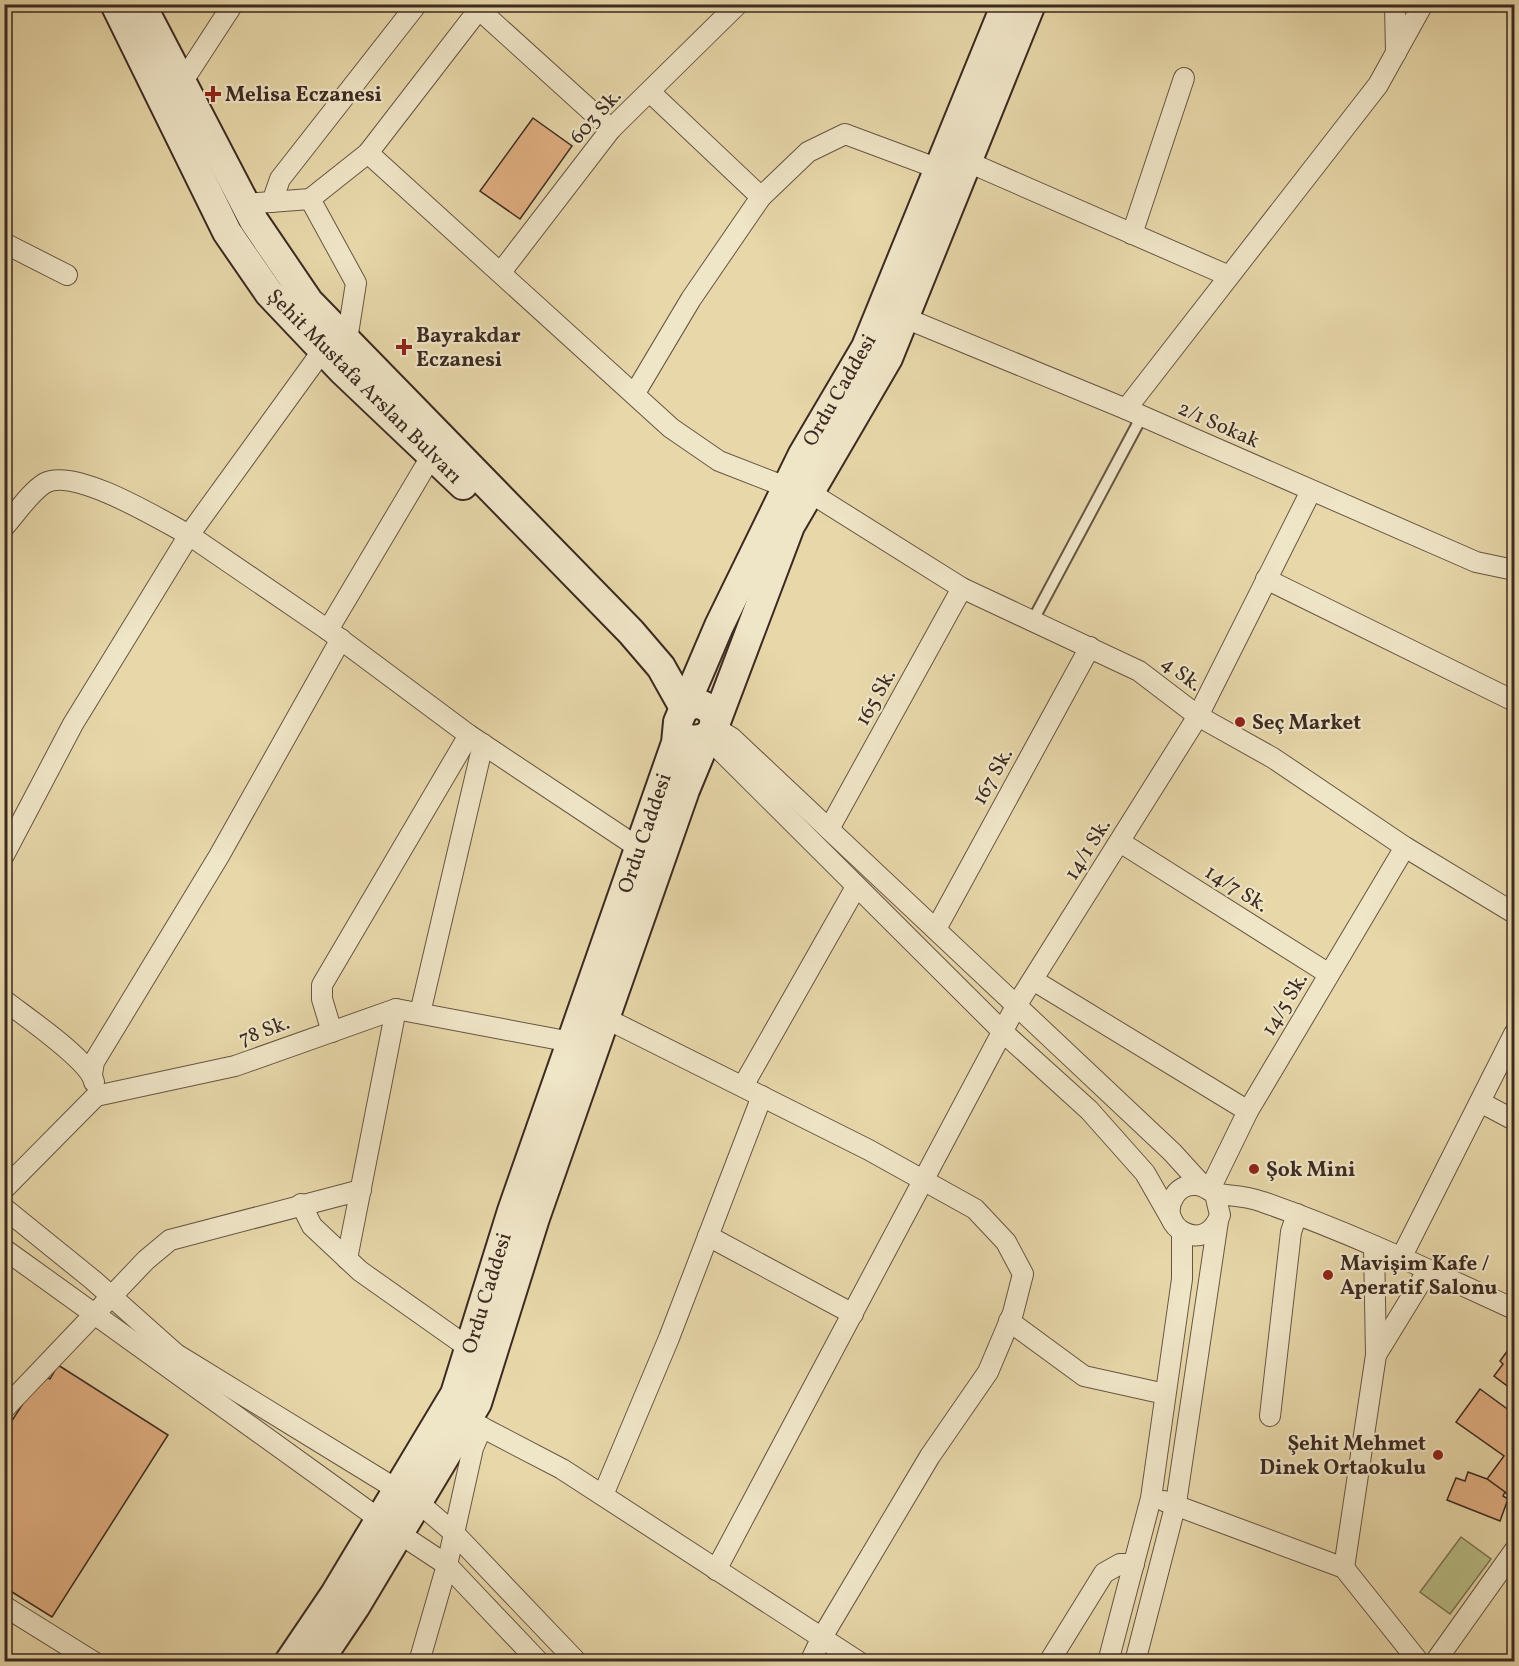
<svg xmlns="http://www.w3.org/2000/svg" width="1519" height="1666" viewBox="0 0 1519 1666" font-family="Vollkorn,serif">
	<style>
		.green { fill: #b9bd86; stroke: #7a7454; stroke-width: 1.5 }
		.building { fill: #e2b083; stroke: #3c2a22; stroke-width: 1.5 }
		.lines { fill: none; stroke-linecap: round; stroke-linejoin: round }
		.service-casing { stroke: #675544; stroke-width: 14 }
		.minor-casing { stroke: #675544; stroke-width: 22 }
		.secondary-casing { stroke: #3c2a22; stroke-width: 32 }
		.service { stroke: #efe5c7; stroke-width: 10 }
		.minor { stroke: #efe5c7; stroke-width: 20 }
		.secondary { stroke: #efe5c7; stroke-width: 28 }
		.poi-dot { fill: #8f2418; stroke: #efe5c7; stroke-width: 2 }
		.labels { text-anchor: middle; stroke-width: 4.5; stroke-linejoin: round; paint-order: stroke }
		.poi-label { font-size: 21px; font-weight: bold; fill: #3c2a22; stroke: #efe5c7; text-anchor: start }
		.street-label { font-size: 21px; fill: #3c2a22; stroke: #efe5c7 }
	</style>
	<rect width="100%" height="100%" fill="#e7d7a9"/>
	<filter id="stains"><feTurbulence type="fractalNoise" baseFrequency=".00333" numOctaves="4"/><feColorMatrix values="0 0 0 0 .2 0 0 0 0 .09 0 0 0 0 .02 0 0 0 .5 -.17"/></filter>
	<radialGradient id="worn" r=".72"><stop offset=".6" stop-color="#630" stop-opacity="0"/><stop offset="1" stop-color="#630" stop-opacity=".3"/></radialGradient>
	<path class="green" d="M1461 1537 1491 1559 1450 1614 1420 1592Z"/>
	<g class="building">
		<path d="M533 118 572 146 520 219 480 191Z"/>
		<path d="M1514 1342V1391L1494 1376 1503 1364 1500 1361Z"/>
		<path d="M58 1365 168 1435 52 1617 4 1587V1433L42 1374 50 1379Z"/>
		<path d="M1480 1389 1510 1411 1507 1416 1514 1422V1499L1487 1479 1504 1456 1456 1422Z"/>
		<path d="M1468 1472 1487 1479 1505 1492 1503 1496 1508 1499 1500 1521 1447 1500 1456 1478 1465 1481Z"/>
	</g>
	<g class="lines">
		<g class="service-casing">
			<path id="service" d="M1033 620 1142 416"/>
		</g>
		<g class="minor-casing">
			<g id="minor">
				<path d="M473 4 611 129"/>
				<path d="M1395 4 1396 53"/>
				<path d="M181 84 233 4"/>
				<path d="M650 92 761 197"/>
				<path d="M368 153 671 428 719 461 786 487 809 492 962 588 1139 671 1198 716 1273 758 1405 847 1514 913"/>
				<path d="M968 162 1229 276"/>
				<path d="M310 199 356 283 347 340"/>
				<path d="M272 202 280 179 417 4"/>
				<path d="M245 204 310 199 368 153 483 4"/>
				<path d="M1132 234 1184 78"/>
				<path d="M4 243 67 275"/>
				<path d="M501 272 611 129 738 4"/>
				<path d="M905 318 1126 409 1476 562 1514 570"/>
				<path d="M323 350 189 535 328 630 469 735 639 848"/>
				<path d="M635 393 691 299 761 197 808 152 845 134 939 169"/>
				<path d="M1126 409 1378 85 1423 4"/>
				<path d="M4 527C16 514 30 492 45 483 75 467 161 520 189 535L73 724 4 855"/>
				<path d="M1266 579 1514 701"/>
				<path d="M328 630 432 455"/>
				<path d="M714 727 732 738 1172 1152 1203 1186"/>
				<path d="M707 737 1004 1033 1089 1110 1145 1173 1173 1222"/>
				<path d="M829 829 962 588"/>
				<path d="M1120 842 1329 974"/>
				<path d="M936 929 1090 647"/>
				<path d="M1033 980 1248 1111"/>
				<path d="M4 1000C24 1016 90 1060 94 1082"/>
				<path d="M420 1013 483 744"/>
				<path d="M595 1013 869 1150 975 1209 1006 1242 1023 1274 1013 1313 988 1372 930 1456 821 1639 810 1662"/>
				<path d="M332 1032 322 999V985L469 735"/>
				<path d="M92 1074 94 1062 219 856 341 639"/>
				<path d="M743 1086 856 887"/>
				<path d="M1480 1102 1514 1120"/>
				<path d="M4 1189 96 1096 235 1066 396 1009 582 1044"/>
				<path d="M1210 1189 1248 1111 1405 847"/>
				<path d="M1215 1194 1220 1215C1206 1257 1153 1226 1175 1195 1179 1189 1186 1185 1194 1185 1205 1184 1210 1193 1218 1194 1235 1196 1247 1196 1263 1202 1349 1232 1431 1271 1514 1309"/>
				<path d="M301 1204 312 1226 360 1271 469 1348"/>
				<path d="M4 1208 93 1280 176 1354 419 1503 454 1533 577 1662"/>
				<path d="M708 1236 853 1314"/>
				<path d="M1374 1246 1376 1355"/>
				<path d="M4 1249 400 1534 447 1565 539 1662"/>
				<path d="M1401 1258 1514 1034"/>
				<path d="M347 1259 396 1009"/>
				<path d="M1009 1321 1084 1376 1165 1394"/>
				<path d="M4 1409 146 1260 170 1240 361 1190"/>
				<path d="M1270 1416 1291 1232 1297 1214"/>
				<path d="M468 1420 562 1469 859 1662"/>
				<path d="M603 1495 669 1338 762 1096"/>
				<path d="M1164 1501 1344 1568 1419 1662"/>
				<path d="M1344 1568 1376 1355 1428 1270"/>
				<path d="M716 1570 1016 1006 1198 716 1311 491"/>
				<path d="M4 1606 94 1662"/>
				<path d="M419 1662 447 1565 473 1448 482 1427"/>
				<path d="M1049 1662 1104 1573 1120 1564H1134"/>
				<path d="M1108 1662 1151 1498 1182 1279V1232"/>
				<path d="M1135 1662 1176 1503 1218 1221"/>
				<path d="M1435 1662 1514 1551"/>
			</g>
		</g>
		<g class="secondary-casing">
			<g id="secondary">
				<path d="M115 4 227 232 269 293 343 371 463 485"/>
				<path d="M141 4 254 221 309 302 631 632 661 667 684 708C695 702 704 703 712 712 719 728 708 742 690 739"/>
				<path d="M714 727 790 526 888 358 1031 4"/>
				<path d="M289 1662 335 1594 455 1394 512 1211 676 743 678 722 719 626 803 454 866 347 1006 4"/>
				<path d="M318 1662 355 1607 477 1403 535 1218 685 790 707 737"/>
			</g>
		</g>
		<use href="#service" class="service"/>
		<use href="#minor" class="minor"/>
		<use href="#secondary" class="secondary"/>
	</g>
	<g class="poi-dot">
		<path d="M210 85h6v6h6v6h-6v6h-6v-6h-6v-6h6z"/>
		<path d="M401 338h6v6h6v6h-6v6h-6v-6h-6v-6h6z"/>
		<circle cx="1240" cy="722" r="6"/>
		<circle cx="1254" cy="1169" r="6"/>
		<circle cx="1328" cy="1275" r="6"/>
		<circle cx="1438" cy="1455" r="6"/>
	</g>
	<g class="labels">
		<g class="poi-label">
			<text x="225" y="101">Melisa Eczanesi</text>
			<text x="416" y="342">Bayrakdar<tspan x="416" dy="24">Eczanesi</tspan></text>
			<text x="1252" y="729">Seç Market</text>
			<text x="1266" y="1176">Şok Mini</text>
			<text x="1340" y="1270">Mavişim Kafe /<tspan x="1340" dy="24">Aperatif Salonu</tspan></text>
			<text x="1426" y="1450" text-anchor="end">Şehit Mehmet<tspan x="1426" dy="24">Dinek Ortaokulu</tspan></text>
		</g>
		<g class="street-label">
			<text transform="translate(595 116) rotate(-48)" y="7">603 Sk.</text>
			<text transform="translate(365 386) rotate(45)" y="7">Şehit Mustafa Arslan Bulvarı</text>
			<text transform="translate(839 390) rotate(-60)" y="7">Ordu Caddesi</text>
			<text transform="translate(1219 424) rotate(24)" y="7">2/1 Sokak</text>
			<text transform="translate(1182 673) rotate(37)" y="7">4 Sk.</text>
			<text transform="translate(875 697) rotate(-61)" y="7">165 Sk.</text>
			<text transform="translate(992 776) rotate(-61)" y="7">167 Sk.</text>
			<text transform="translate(644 833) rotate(-71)" y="7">Ordu Caddesi</text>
			<text transform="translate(1087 849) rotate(-58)" y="7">14/1 Sk.</text>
			<text transform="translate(1237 888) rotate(32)" y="7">14/7 Sk.</text>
			<text transform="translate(1284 1004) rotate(-59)" y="7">14/5 Sk.</text>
			<text transform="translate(264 1030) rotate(-20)" y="7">78 Sk.</text>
			<text transform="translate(486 1293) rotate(-73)" y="7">Ordu Caddesi</text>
		</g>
	</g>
	<rect width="1519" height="1666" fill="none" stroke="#e7d7a9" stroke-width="24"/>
	<rect x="6" y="6" width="1507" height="1654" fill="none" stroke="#3c2a22" stroke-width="3"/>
	<rect x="12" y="12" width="1495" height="1642" fill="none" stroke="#3c2a22" stroke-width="1.5"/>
	<rect width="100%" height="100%" filter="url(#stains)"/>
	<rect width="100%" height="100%" fill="url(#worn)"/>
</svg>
